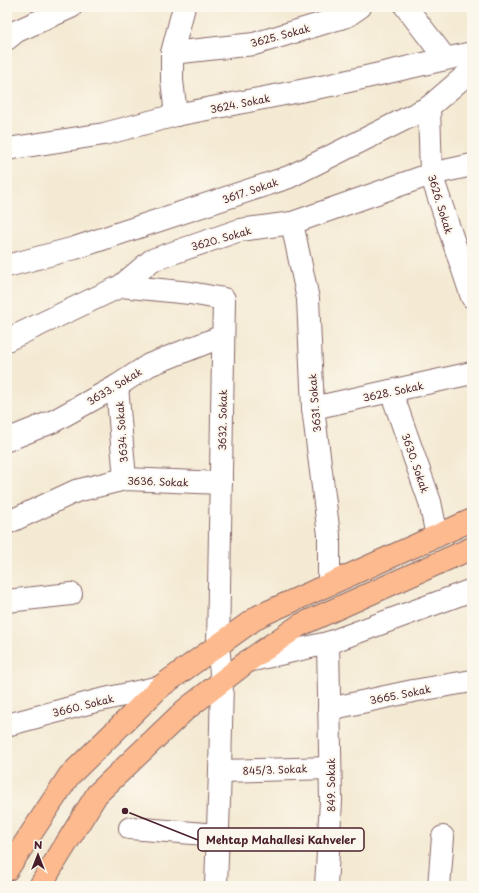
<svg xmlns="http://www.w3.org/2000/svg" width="479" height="893" font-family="'Playpen Sans',sans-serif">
<rect width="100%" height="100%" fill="#fbf7ec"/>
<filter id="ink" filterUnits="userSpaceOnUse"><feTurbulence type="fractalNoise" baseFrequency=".025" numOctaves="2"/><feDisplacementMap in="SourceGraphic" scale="8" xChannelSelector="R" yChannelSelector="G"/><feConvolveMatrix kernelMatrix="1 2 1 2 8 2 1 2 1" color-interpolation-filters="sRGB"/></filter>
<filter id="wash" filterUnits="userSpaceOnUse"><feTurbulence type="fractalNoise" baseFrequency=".012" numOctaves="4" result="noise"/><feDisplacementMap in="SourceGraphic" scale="16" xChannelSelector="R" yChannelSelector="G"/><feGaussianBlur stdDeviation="0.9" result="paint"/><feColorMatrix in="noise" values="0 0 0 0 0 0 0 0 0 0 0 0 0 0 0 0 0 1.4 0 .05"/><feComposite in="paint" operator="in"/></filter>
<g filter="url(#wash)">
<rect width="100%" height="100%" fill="#f4ead3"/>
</g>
<g filter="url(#ink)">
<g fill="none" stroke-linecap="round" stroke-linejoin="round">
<g stroke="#866666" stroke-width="24">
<g id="minor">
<path d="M406,7L445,58"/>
<path d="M7,39L17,31L71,7"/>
<path d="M172,53L254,44L347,16L360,7"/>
<path d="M429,107L431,174L472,297"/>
<path d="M176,115L172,80V53L184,7"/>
<path d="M7,149L104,134L176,115L331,85L472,53"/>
<path d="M292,223L308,299L313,408L329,535V584"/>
<path d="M7,266L75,248L289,177L429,107L472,70"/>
<path d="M121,286L190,293L224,299L218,646L222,682L220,771L216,886"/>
<path d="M7,340L121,286L152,260L240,230L292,223L431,174L472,165"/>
<path d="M117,386L125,479"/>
<path d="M391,391L430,502L437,536"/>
<path d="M313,408L472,373"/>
<path d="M7,440L54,421L117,386L149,365L223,336"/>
<path d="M7,523L76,491L125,479L221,483"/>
<path d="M7,601L71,594"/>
<path d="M248,661L328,643L472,590"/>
<path d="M329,709L413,691L472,681"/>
<path d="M7,725L96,701L160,687"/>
<path d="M220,771L330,768"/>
<path d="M130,828L218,835"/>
<path d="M326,886L331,801L328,643"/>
<path d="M439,886L443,837"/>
</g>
</g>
<g stroke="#866666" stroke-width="24">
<g id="major">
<path d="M7,870L69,776L160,687L259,616L472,520"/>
<path d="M40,886L97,794L185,710L248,661L300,625L472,548"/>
</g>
</g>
<use href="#minor" stroke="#fff" stroke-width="22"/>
<use href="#major" stroke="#fcba8e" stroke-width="22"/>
</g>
</g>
<g text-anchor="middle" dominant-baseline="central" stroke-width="4" stroke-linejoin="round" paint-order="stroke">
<g font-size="10" fill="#4a1f2b" stroke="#fbf7ec">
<text transform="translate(280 35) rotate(-15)">3625. Sokak</text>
<text transform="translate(240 103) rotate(-11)">3624. Sokak</text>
<text transform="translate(250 190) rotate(-19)">3617. Sokak</text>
<text transform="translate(441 204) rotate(73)">3626. Sokak</text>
<text transform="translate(221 238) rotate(-16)">3620. Sokak</text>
<text transform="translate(114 386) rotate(-31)">3633. Sokak</text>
<text transform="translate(393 391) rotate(-12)">3628. Sokak</text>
<text transform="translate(314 403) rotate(-95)">3631. Sokak</text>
<text transform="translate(222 420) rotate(-89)">3632. Sokak</text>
<text transform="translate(121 432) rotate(-94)">3634. Sokak</text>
<text transform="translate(416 463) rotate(71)">3630. Sokak</text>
<text transform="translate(158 481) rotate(2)">3636. Sokak</text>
<text transform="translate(400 694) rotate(-11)">3665. Sokak</text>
<text transform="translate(83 705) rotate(-14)">3660. Sokak</text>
<text transform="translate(275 769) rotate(-2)">845/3. Sokak</text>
<text transform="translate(330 785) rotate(-90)">849. Sokak</text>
</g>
</g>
<path fill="none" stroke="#4a1f2b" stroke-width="1.5" d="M125 811L198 840"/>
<circle fill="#4a1f2b" stroke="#fbf7ec" stroke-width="1.5" cx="125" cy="811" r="4"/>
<rect fill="#fbf7ec" stroke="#4a1f2b" stroke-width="1.5" x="198" y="828" width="166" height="23" rx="4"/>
<g font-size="11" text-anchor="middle" font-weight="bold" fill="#4a1f2b">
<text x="281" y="844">Mehtap Mahallesi Kahveler</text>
</g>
<rect width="479" height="893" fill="none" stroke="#fbf7ec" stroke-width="24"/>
<g transform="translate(38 855)" stroke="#fbf7ec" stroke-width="3" paint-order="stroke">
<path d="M0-3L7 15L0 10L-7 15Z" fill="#4a1f2b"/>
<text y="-6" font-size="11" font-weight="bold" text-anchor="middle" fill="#4a1f2b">N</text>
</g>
</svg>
